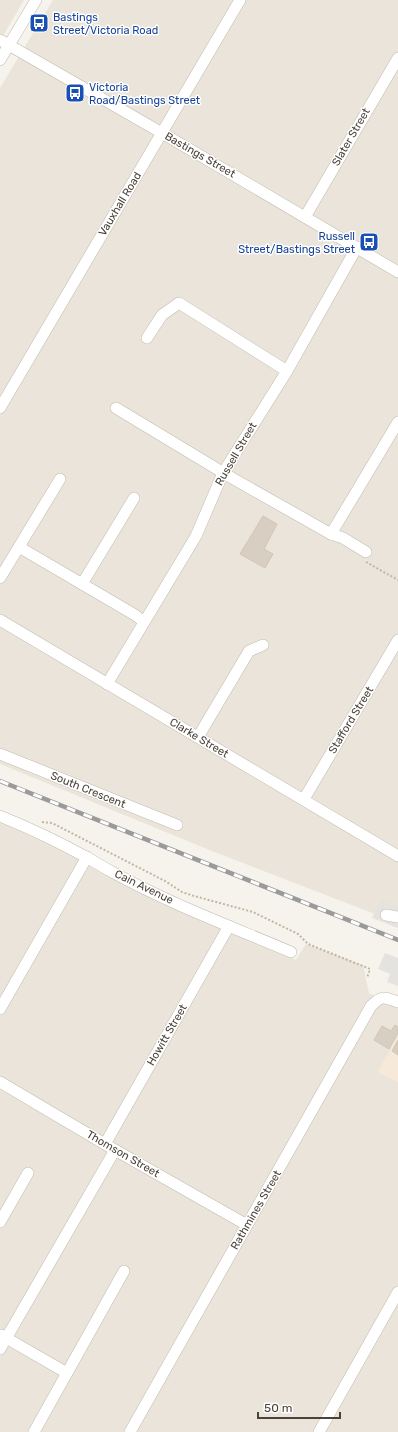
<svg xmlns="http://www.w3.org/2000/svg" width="398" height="1432" font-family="Rubik,sans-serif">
<rect width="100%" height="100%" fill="#f6f3ec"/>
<g fill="#eae4da">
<path d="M0,0H24L0,41Z"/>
<path d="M53,0H398V923L212,851L0,764V88Z"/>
<path d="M0,818L235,934L296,960L306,944L363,965L369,993L398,1007V1037L378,1072L398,1082V1432H0Z"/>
</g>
<path fill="#f7e9d8" d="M398,1037V1082L378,1072Z"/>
<g fill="#e5e3e0">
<path d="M380,900L398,906V928L372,918Z"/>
<path d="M385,953L398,958V986L387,982L390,974L378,969Z"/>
</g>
<g fill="#d8cec1" stroke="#d2c6b4">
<path d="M263,516L277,524L264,549L273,554L265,568L240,554Z"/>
<path d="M395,1025L398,1027V1033L389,1049L374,1040L382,1026L391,1031Z"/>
<path d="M398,1040V1055L392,1051Z"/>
</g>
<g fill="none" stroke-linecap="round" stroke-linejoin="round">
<g stroke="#c2baae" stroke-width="12">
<g id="minor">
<path d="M0,40L162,133L398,272"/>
<path d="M0,60L36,0"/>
<path d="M305,217L398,58"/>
<path d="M147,338L162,315L179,303L287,371"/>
<path d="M0,408L240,0"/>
<path d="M116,408L232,478L331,534L343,538L366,552"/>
<path d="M331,534L398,422"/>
<path d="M19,547L135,615L144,622"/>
<path d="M0,578L60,479"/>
<path d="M82,584L134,498"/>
<path d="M0,620L398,856"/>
<path d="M107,684L196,536L223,473L287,371L357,247"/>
<path d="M198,737L249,651L263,645"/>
<path d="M0,754L177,825"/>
<path d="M304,799L398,640"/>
<path d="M0,816C30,828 59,842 88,858C96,863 105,868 114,873C171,904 232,927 291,952"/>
<path d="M386,915L398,917"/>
<path d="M0,1009L87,857"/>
<path d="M0,1082L115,1150L247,1225"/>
<path d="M105,1144L229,926"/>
<path d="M0,1222L28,1173"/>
<path d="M1,1335L67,1373"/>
<path d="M0,1349L115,1150"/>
<path d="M34,1432L124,1271"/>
<path d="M130,1432L371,1006C382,995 384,997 398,1002"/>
<path d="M319,1432L398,1292"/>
</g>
</g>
<g stroke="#c3b69f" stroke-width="2" stroke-dasharray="2 2" stroke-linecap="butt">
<path d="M366,562L398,580"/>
<path d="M42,822L52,823L165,881L182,892L194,896L253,912L298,934L308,944L370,969L367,978"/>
</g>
<use href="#minor" stroke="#fff" stroke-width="11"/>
<g stroke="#9a9a9a" stroke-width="4.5">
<path id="rail" d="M0,781L398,940"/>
</g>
<use href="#rail" stroke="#fff" stroke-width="3" stroke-dasharray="9" stroke-linecap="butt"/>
</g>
<defs>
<g id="bus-square" transform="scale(1)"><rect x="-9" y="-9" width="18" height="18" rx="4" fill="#1a4fb4" stroke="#fff"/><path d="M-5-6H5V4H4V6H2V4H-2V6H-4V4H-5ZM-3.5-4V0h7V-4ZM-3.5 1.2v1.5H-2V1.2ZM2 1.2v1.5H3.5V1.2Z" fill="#fff"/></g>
</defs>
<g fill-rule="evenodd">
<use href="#bus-square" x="39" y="23"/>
<use href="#bus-square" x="75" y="93"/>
<use href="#bus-square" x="369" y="242"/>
</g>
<g text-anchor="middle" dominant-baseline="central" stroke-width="3" stroke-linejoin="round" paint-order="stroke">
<g font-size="11" fill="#164399" stroke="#fff" text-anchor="start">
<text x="53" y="17">Bastings<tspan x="53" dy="13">Street/Victoria Road</tspan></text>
<text x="89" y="87">Victoria<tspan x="89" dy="13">Road/Bastings Street</tspan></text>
<text x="355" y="236" text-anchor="end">Russell<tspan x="355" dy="13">Street/Bastings Street</tspan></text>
</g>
<g font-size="11" fill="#4b4339" stroke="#fff">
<text transform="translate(351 137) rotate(-60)">Slater Street</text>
<text transform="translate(200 155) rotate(30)">Bastings Street</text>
<text transform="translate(120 204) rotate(-59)">Vauxhall Road</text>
<text transform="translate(236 454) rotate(-60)">Russell Street</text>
<text transform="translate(351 720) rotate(-59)">Stafford Street</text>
<text transform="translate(199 738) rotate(31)">Clarke Street</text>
<text transform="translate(88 790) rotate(22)">South Crescent</text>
<text transform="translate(144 887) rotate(26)">Cain Avenue</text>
<text transform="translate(167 1035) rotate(-60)">Howitt Street</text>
<text transform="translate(123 1154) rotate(30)">Thomson Street</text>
<text transform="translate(256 1210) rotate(-60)">Rathmines Street</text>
</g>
</g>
<path d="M258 1412v6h82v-6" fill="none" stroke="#4b4339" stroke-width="2"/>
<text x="264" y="1412" font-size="12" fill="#4b4339" stroke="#ffffff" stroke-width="3" paint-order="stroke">50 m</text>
</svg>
